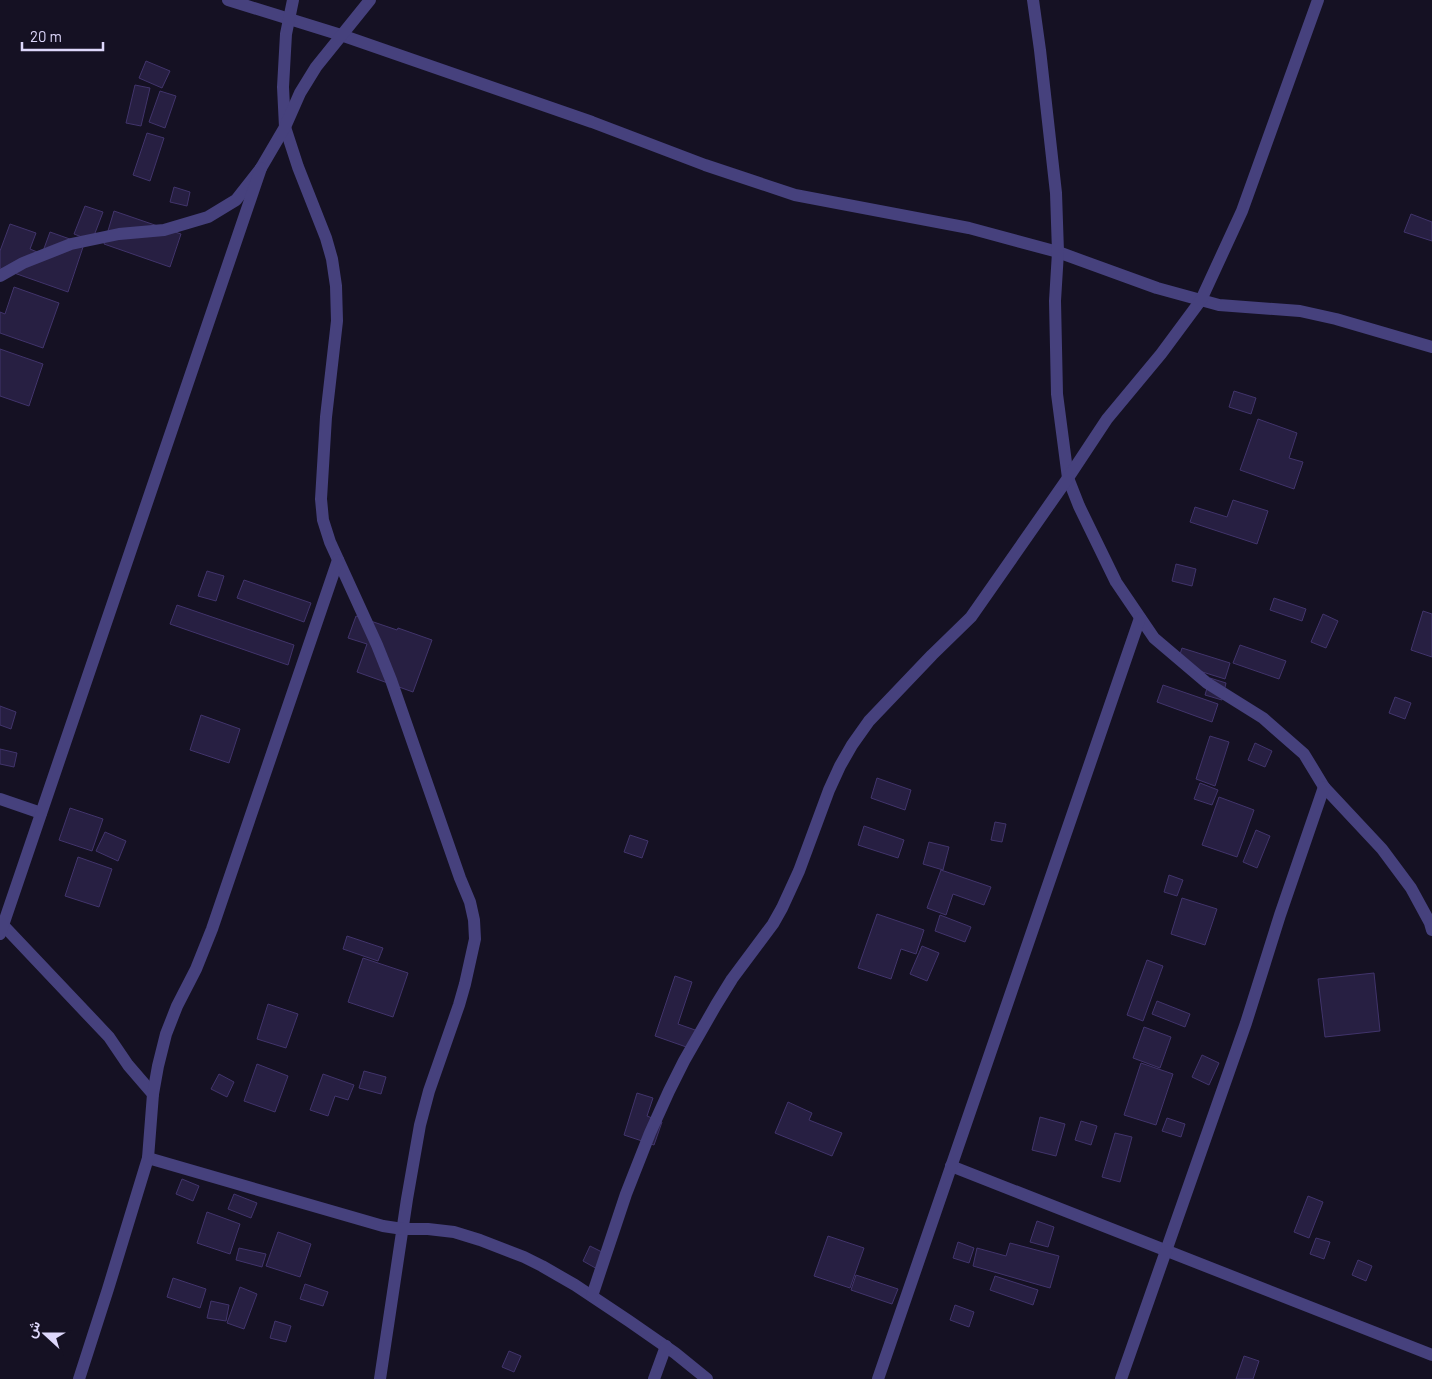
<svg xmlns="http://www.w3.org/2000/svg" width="1432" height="1379" font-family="Barlow,Vazirmatn,sans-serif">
<rect width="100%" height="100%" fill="#151123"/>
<g fill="#271f42" stroke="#41346b">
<path d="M146,61L170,71L162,88L139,78Z"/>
<path d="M135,85L150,88L141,126L126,123Z"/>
<path d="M160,91L176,96L165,128L149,122Z"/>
<path d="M147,133L164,138L150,181L133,175Z"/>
<path d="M174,187L190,192L187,206L170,202Z"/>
<path d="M85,206L103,212L92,241L74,234Z"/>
<path d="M114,211L181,234L170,267L104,244Z"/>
<path d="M1411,214L1432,222V241L1404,232Z"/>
<path d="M10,224L36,233L30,249L42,254L50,232L84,244L68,292L0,268V251Z"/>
<path d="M14,287L59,303L43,348L0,333V312L5,314Z"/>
<path d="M0,349L43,364L29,406L0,396Z"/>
<path d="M1234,391L1256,398L1251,414L1229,407Z"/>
<path d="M1258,419L1297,433L1289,458L1303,462L1294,489L1240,470Z"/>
<path d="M1233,500L1268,511L1257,544L1190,522L1195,507L1227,517Z"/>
<path d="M1176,564L1196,569L1192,586L1172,581Z"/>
<path d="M207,571L224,576L216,601L198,596Z"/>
<path d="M244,580L311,603L304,622L237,598Z"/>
<path d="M1274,598L1306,609L1302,621L1270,610Z"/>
<path d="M177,605L294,645L288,665L170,624Z"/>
<path d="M1423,611L1432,614V657L1411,650Z"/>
<path d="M1323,614L1338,621L1326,648L1311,642Z"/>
<path d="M356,616L397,630L398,628L432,640L413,692L357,672L367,644L348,638Z"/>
<path d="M1240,645L1286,661L1279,679L1233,663Z"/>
<path d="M1182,648L1230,663L1225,679L1177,664Z"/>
<path d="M1210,678L1226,683L1222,700L1205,695Z"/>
<path d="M1163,685L1218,704L1212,722L1157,702Z"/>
<path d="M1395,697L1411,703L1405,719L1389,713Z"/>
<path d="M0,706L16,712L11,729L0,725Z"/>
<path d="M201,715L240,729L229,763L190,750Z"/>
<path d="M1210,736L1229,742L1215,786L1196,779Z"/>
<path d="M1255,743L1272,751L1265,767L1248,760Z"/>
<path d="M0,749L17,753L14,767L0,764Z"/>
<path d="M877,778L911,790L905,810L871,798Z"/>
<path d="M1200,783L1218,790L1212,805L1194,799Z"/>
<path d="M1219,797L1254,810L1237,857L1202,845Z"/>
<path d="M70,808L103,819L92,851L59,840Z"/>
<path d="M995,822L1006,824L1002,842L991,840Z"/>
<path d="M864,826L904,840L898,858L858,845Z"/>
<path d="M1256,830L1270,836L1257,868L1243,862Z"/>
<path d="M105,832L126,841L118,861L96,851Z"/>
<path d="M630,835L648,841L642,858L624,852Z"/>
<path d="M929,842L949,847L943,870L923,864Z"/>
<path d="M78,857L112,869L99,907L65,896Z"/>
<path d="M941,870L991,887L984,905L953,894L946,915L927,908Z"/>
<path d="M1169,875L1183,880L1177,896L1164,892Z"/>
<path d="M1182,898L1217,909L1205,945L1171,934Z"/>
<path d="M877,914L924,930L916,954L901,949L891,979L858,968Z"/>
<path d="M940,915L971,927L965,942L935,931Z"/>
<path d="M347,936L383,948L378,961L343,949Z"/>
<path d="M922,946L939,953L927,981L910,974Z"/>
<path d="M363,958L408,973L393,1017L348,1002Z"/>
<path d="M1147,960L1163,966L1143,1021L1127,1015Z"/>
<path d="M1374,973L1380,1031L1325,1037L1318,979Z"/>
<path d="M675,976L692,982L678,1024L698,1031L692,1049L655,1036Z"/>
<path d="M1157,1001L1190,1014L1185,1027L1152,1014Z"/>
<path d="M268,1004L298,1014L286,1048L257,1039Z"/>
<path d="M1144,1027L1171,1037L1160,1068L1133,1058Z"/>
<path d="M1202,1055L1219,1063L1209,1085L1192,1077Z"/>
<path d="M1141,1063L1173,1074L1156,1125L1124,1115Z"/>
<path d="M257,1064L288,1076L275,1112L244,1101Z"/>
<path d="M364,1071L386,1077L381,1094L359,1088Z"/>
<path d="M219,1074L234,1082L227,1097L211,1089Z"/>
<path d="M323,1074L354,1085L348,1100L335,1096L328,1116L310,1110Z"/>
<path d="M637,1093L653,1098L647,1116L662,1122L654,1145L624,1135Z"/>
<path d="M788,1102L812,1113L809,1120L842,1133L832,1156L775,1133Z"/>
<path d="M1040,1117L1065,1124L1056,1156L1032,1150Z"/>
<path d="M1167,1118L1185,1124L1181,1137L1162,1131Z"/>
<path d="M1081,1121L1097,1126L1091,1145L1075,1140Z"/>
<path d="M1115,1133L1132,1137L1120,1182L1102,1177Z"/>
<path d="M182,1179L199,1186L193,1201L176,1194Z"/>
<path d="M234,1194L257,1203L251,1218L228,1209Z"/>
<path d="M1308,1196L1323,1202L1309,1238L1294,1232Z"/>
<path d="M207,1212L240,1224L230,1254L197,1243Z"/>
<path d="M1037,1221L1054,1227L1048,1247L1030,1242Z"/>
<path d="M278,1232L311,1244L300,1277L266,1266Z"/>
<path d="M828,1236L864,1248L850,1288L814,1276Z"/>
<path d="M1316,1238L1330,1242L1324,1259L1310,1254Z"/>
<path d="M958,1242L974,1248L969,1263L953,1258Z"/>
<path d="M1010,1243L1059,1256L1050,1288L973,1266L977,1248L1006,1256Z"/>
<path d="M590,1246L606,1254L599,1270L583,1261Z"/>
<path d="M239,1248L266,1254L262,1267L236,1260Z"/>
<path d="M1358,1260L1372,1266L1366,1281L1352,1275Z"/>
<path d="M856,1275L898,1289L892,1304L851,1290Z"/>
<path d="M995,1276L1038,1290L1033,1305L990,1290Z"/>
<path d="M173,1278L206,1289L200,1308L167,1297Z"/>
<path d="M305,1284L328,1292L323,1306L300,1299Z"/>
<path d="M240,1287L257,1294L244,1329L227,1323Z"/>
<path d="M211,1301L229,1305L226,1321L207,1318Z"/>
<path d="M955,1305L974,1312L969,1327L950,1320Z"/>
<path d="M275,1321L291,1326L286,1342L270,1338Z"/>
<path d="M509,1351L521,1356L514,1372L502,1367Z"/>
<path d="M1244,1356L1259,1361L1253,1379H1236Z"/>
</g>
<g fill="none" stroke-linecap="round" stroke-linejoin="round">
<g stroke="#46417d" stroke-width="12">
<path d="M228,0L341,35L592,122L705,165L795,195L969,228L1058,252L1157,288L1219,305L1300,311L1336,319L1432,347"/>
<path d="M293,0L286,34L283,87L285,127L298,167L326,238L332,259L336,286L337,321L326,417L321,499L323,520L330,542L377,645L391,680L460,878L470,902L474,920L475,939L465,984L459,1005L429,1091L420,1125L407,1199L380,1379"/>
<path d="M1033,0L1040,50L1056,193L1058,252L1055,301L1057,394L1068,478L1079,506L1116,582L1154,638L1207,683L1263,718L1304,754L1324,787L1382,849L1411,888L1430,923L1432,930"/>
<path d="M0,276L23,263L71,244L119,234L164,230L208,217L236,200L261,168L285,127L300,93L316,67L370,0"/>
<path d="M0,799L41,813"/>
<path d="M3,925L109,1037L128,1065L153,1094"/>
<path d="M0,934L261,168"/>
<path d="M148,1158L383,1226L403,1229H428L454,1232L480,1240L524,1257L542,1266L575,1285L629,1321L675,1353L707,1379"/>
<path d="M951,1166L1432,1355"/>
<path d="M592,1296L626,1194L650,1133L669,1091L684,1061L716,1005L732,979L773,924L782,908L799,871L829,790L840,766L852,745L869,721L932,655L971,617L1068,478L1107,419L1161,354L1201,300L1242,211L1318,0"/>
<path d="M79,1379L108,1289L148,1158L153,1094L158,1066L166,1034L177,1006L196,969L212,929L338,560"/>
<path d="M654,1379L666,1346"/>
<path d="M878,1379L1140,618"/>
<path d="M1121,1379L1246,1023L1280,915L1324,787"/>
</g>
</g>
<g transform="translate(45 1334) rotate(291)" stroke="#151123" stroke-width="4" paint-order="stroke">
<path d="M0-4L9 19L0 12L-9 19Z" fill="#ddd7fb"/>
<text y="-8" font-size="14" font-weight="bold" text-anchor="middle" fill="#ddd7fb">ش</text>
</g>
<path d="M22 42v8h81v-8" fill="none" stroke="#ddd7fb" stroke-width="2.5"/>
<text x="30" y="42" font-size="15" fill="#ddd7fb" stroke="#151123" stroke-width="4" paint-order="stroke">20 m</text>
</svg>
